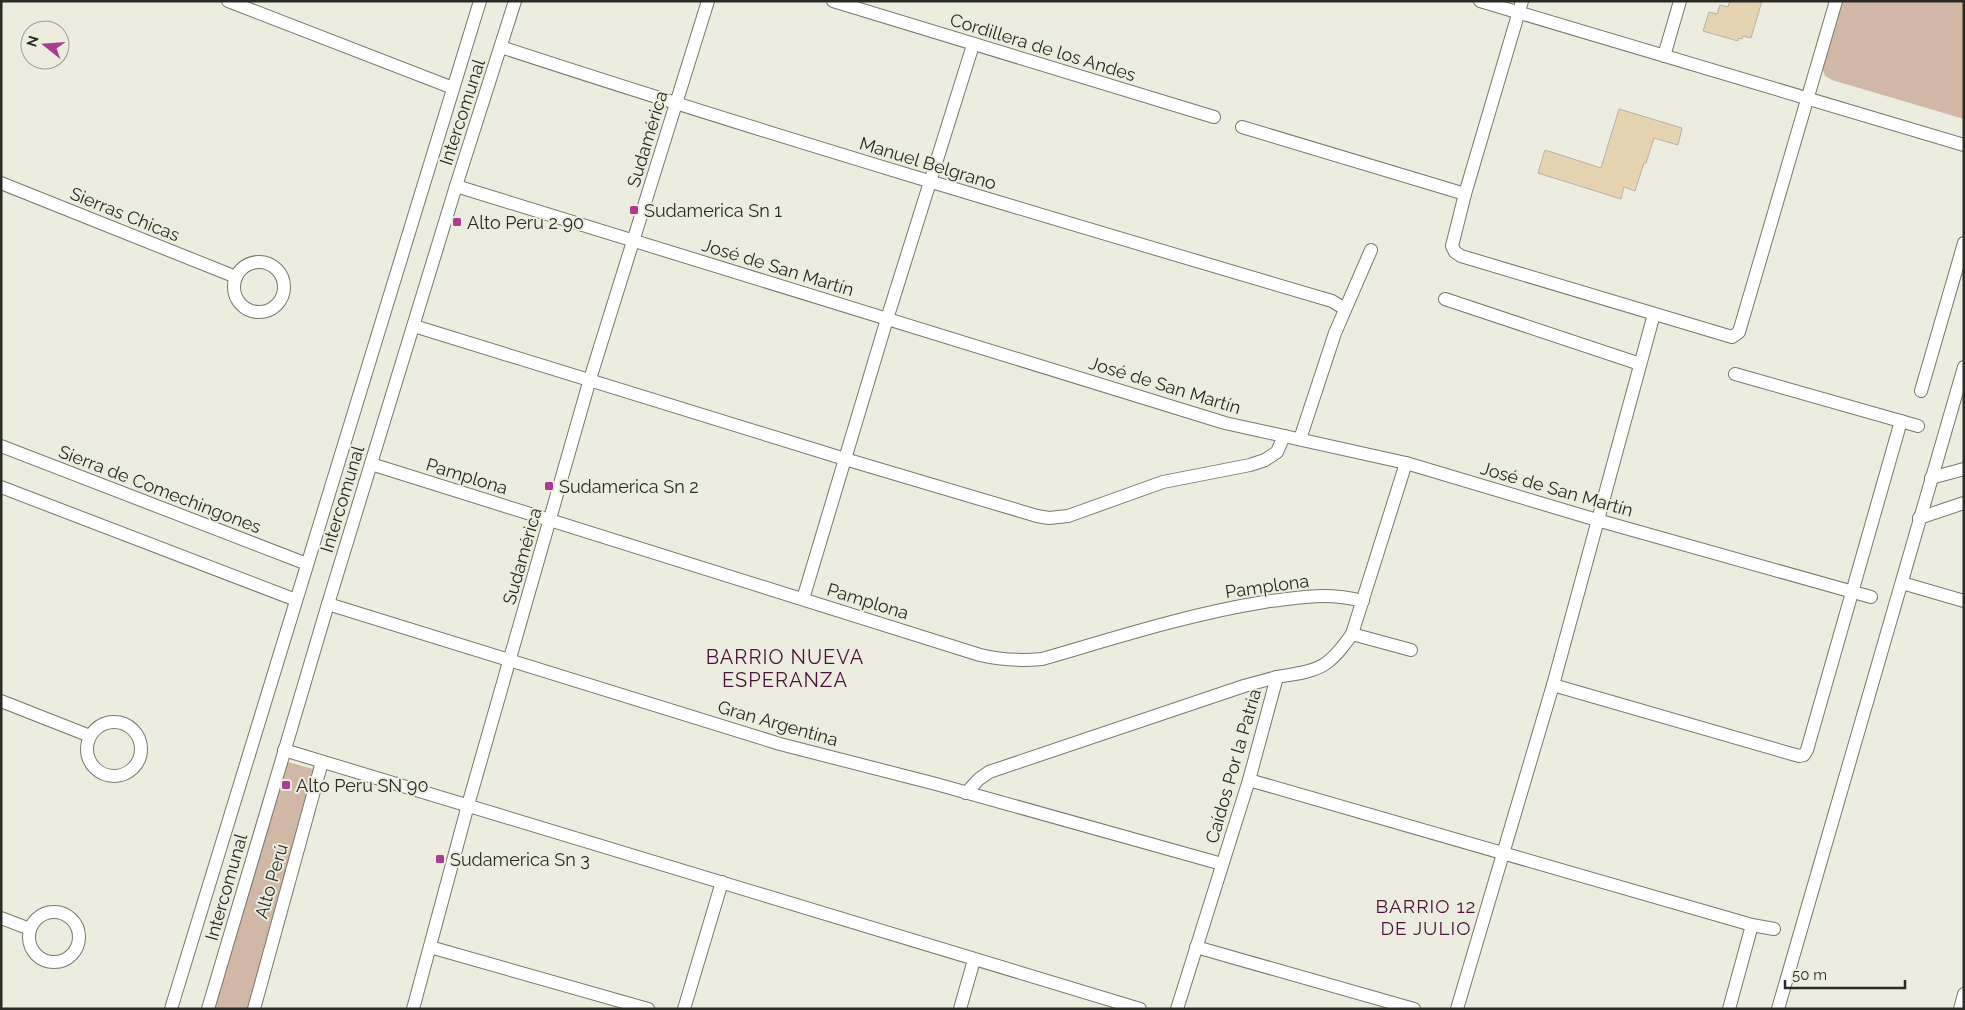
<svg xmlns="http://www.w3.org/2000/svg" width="1965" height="1010" font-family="Raleway,sans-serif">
<rect width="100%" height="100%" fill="#eceddf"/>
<g fill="#d0b7a6">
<path d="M1841,1H1964V119L1832,80L1825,76L1822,67Z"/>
<path d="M288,762L313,769L249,1009H214Z"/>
</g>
<g fill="#e6d3b1" stroke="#b8b2a6">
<path d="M1730,1H1762L1751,38L1743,36L1742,39L1739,38L1738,41L1703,31L1709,12L1717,14L1720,5L1728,7Z"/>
<path d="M1619,109L1682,128L1678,145L1654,138L1646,163H1644L1635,191L1624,187L1621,199L1538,173L1545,150L1601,168Z"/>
</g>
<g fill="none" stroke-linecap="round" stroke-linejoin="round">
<g stroke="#78786c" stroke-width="14">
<g id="minor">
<path d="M228,1L453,88"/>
<path d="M833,1L1214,117"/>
<path d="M1480,1L1964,145"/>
<path d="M1522,1L1465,194L1452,246L1455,252L1461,256L1732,337L1739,332L1836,1"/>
<path d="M501,47C776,137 1054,219 1332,301L1345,309"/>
<path d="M1664,56L1680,1"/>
<path d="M1242,127L1465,194"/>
<path d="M1,183L236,277"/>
<path d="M456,186L1225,423L1406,463L1597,520L1871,597"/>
<circle cx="259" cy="287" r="25"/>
<path d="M1445,299L1640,364"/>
<path d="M414,326L845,459L1037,516L1049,518L1068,516L1163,482L1250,465L1265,460L1277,452L1284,436"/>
<path d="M1735,374L1918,426"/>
<path d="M1921,391L1964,243"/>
<path d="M1300,439L1335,333L1371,250"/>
<path d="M1,446L307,564"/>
<path d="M371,464L980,655C1001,660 1020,661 1042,659C1115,638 1189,614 1264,602C1299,597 1328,592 1363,601"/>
<path d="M1931,478L1964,469"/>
<path d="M1,487L296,600"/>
<path d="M1919,518L1964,503"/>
<path d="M1902,583L1964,601"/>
<path d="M803,599L887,319L973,45"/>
<path d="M328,604L780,744L936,784L1222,864"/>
<path d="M1352,634L1411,650"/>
<path d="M1553,685L1799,756L1804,755L1807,750L1901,421"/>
<path d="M1,701L90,736"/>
<circle cx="114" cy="749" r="27"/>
<path d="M284,750L1140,1009"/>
<path d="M1249,780L1752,925L1774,929"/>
<path d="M966,793L979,779L989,772L1244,686L1277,677"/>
<circle cx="54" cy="937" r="25"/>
<path d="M1,918L30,929"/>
<path d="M430,947L648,1009"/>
<path d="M1196,947L1414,1009"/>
<path d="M171,1009L480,1"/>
<path d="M208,1009L328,604L456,186L515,1"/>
<path d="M254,1009L322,762"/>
<path d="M413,1009L468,805L590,379L708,1"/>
<path d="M684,1009L722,882"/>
<path d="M960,1009L974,960"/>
<path d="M1177,1009L1249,780L1277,677C1319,670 1327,670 1352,634L1406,463"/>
<path d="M1457,1009L1553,685L1654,314"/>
<path d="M1729,1009L1752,925"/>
<path d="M1778,1009L1964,367"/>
<path d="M1960,1009L1964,994"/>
</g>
</g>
<use href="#minor" stroke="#fff" stroke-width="12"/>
</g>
<g fill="#af3a91" stroke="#eceddf" stroke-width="2">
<rect x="629" y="205" width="10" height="10" rx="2.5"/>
<rect x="452" y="217" width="10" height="10" rx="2.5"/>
<rect x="544" y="481" width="10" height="10" rx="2.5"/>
<rect x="281" y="780" width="10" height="10" rx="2.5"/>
<rect x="435" y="854" width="10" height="10" rx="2.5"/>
</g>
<g text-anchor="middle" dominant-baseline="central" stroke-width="4" stroke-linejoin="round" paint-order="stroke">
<g font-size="18" fill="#2b2b26" stroke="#eceddf">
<text transform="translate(1043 47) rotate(17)">Cordillera de los Andes</text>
<text transform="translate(462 112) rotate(-72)">Intercomunal</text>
<text transform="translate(647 139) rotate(-73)">Sudamérica</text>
<text transform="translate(928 163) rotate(17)">Manuel Belgrano</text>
<text transform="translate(125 214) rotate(22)">Sierras Chicas</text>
<text transform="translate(778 267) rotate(17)">José de San Martín</text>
<text transform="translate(1165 385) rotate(17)">José de San Martín</text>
<text transform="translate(467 476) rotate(17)">Pamplona</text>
<text transform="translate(160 489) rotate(21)">Sierra de Comechingones</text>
<text transform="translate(1557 489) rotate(16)">José de San Martín</text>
<text transform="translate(342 499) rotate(-73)">Intercomunal</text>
<text transform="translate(522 556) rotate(-74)">Sudamérica</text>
<text transform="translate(1267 586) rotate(-8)">Pamplona</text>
<text transform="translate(868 601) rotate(17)">Pamplona</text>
<text transform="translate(778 723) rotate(16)">Gran Argentina</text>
<text transform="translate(1233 766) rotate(-74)">Caídos Por la Patria</text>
<text transform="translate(271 881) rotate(-74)">Alto Perú</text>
<text transform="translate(226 887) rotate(-74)">Intercomunal</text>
</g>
<g font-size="18" fill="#2b2b26" stroke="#eceddf" text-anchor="start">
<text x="644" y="210">Sudamerica Sn 1</text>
<text x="467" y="222">Alto Peru 2 90</text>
<text x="559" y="486">Sudamerica Sn 2</text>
<text x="296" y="785">Alto Peru SN 90</text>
<text x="450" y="859">Sudamerica Sn 3</text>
</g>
<g font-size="19" letter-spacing="1" fill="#4b123c" stroke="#eceddf">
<text x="1426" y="906">BARRIO 12<tspan x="1426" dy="22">DE JULIO</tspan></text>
</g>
<g font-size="20" letter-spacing="1" fill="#4b123c" stroke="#eceddf">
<text x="785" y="657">BARRIO NUEVA<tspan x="785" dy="23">ESPERANZA</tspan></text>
</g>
</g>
<rect width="1965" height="1010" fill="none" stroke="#2b2b26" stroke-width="5"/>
<g transform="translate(45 45) rotate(287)"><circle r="24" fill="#eceddf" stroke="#9f9f95"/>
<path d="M0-4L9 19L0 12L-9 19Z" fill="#af3a91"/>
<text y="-8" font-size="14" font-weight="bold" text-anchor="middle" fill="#2b2b26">N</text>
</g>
<path d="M1785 980v8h120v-8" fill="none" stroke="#2b2b26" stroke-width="2.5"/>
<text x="1792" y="980" font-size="15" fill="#2b2b26" stroke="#eceddf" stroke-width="4" paint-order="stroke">50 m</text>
</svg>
